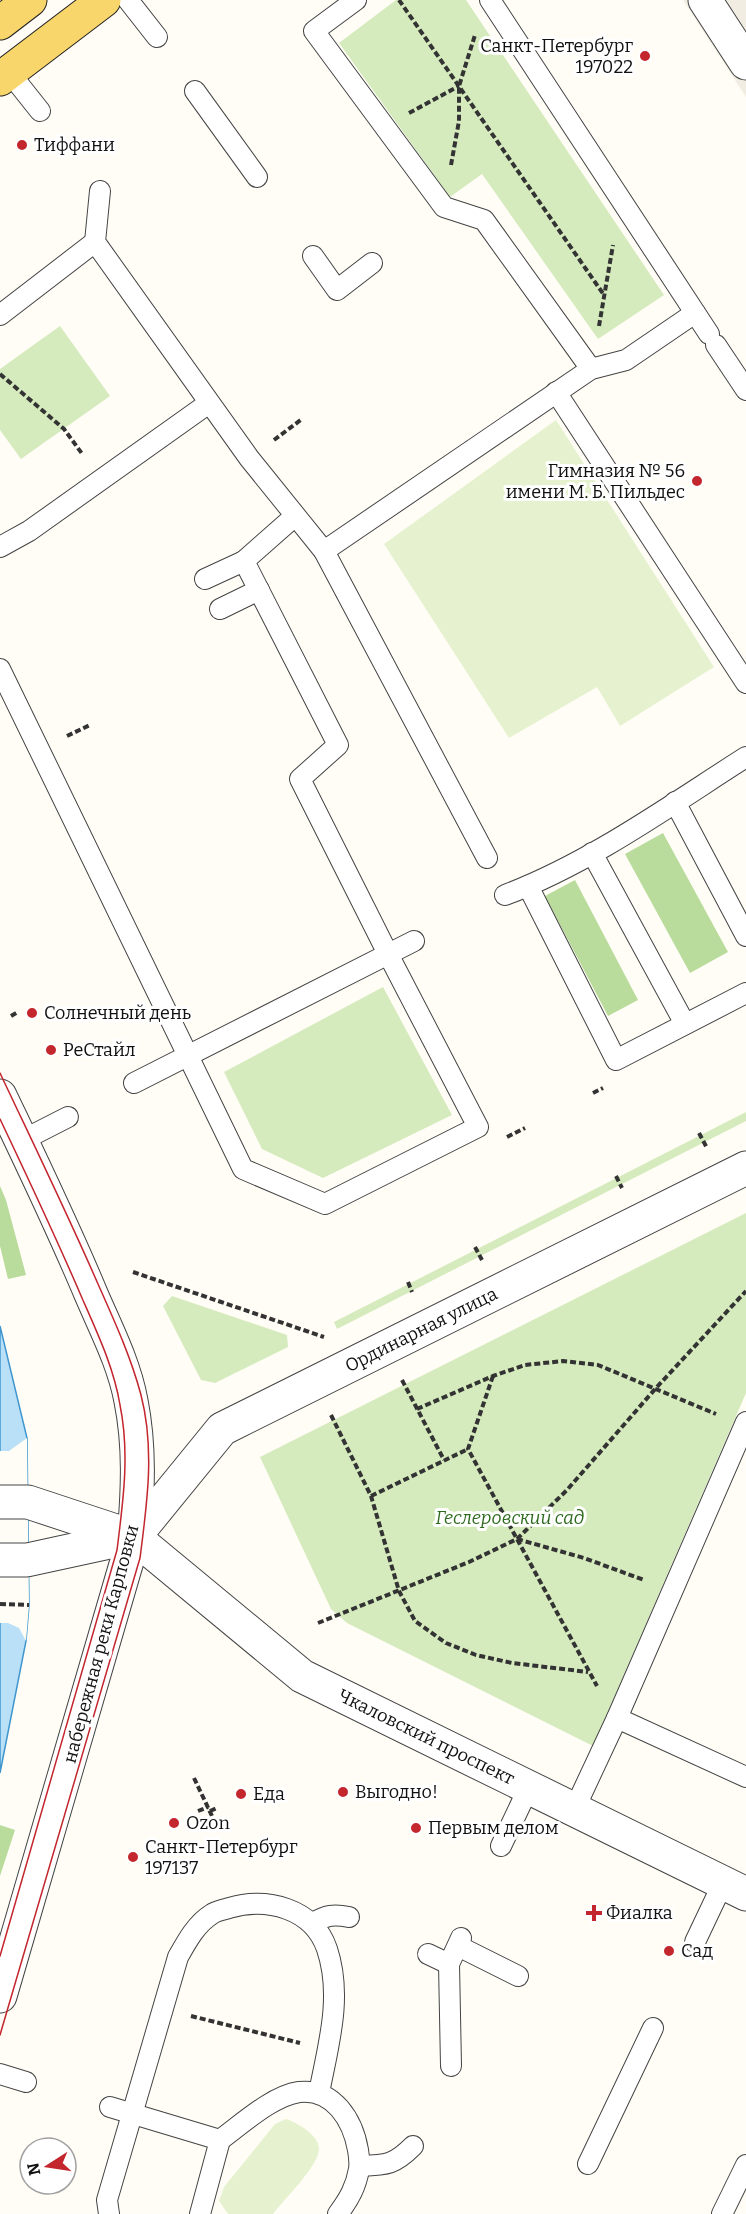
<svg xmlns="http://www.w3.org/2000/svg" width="746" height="2214" font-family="Bitter,serif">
<rect width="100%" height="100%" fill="#fffdf5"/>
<g fill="#d5ebbd">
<path d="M396,0H466L664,295L598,339L482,174L450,197L339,43Z"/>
<path d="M60,326L110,396L21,459L0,430V369Z"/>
<path d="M383,987L452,1115L323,1178L262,1149L224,1072Z"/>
<path d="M746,1112V1121L337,1329L334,1322Z"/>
<path d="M746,1213V1393L593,1746L347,1623L331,1609L260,1457Z"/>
<path d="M172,1296L287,1335L288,1347L215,1383L201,1380L163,1306Z"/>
</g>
<g fill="#b9dc9c">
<path d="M663,833L728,952L690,973L625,854Z"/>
<path d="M575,880L638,1000L608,1016L545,896Z"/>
<path d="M0,1186L6,1200L26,1275L8,1279L0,1246Z"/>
<path d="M0,1825L15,1830L0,1876Z"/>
</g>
<g fill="#e6f2cf">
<path d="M556,420L714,667L620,726L597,687L509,738L384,544Z"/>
<path d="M286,2119C298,2123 319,2135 319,2149C320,2164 283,2201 273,2214H228L219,2201L224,2187L275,2124Z"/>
</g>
<path fill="#f1ede2" d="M683,0H746V97Z"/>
<path fill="#b9e0f7" stroke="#3f96cf" stroke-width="1.5" d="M0,1326L27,1438L29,1605L26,1641L0,1773Z"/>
<path fill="#fffdf5" d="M27,1438L29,1605L26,1641L19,1628L8,1623H0V1451H9Z"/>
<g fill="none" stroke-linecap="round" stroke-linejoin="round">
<g stroke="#444" stroke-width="22">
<g id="service">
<path d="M128,0L157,37"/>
<path d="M356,0L314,31L444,207L484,220L591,369"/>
<path d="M490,0L709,334"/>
<path d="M9,72L40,111"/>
<path d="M195,91L257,177"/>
<path d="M100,191L95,242L249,458L324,551L591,369L626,360L695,313"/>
<path d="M313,256L337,290L372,263"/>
<path d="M0,315L95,242"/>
<path d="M716,345L746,390"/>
<path d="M556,392L746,683"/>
<path d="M0,547L29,531L209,403"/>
<path d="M324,551L487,858"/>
<path d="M205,579L244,561"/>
<path d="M220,609L259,590"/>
<path d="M0,669L243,1169L325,1204L478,1127L388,954L300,779L338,745L244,561L295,516"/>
<path d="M675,802L746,936"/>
<path d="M592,853L685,1024"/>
<path d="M528,886L616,1060L746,993"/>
<path d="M505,895C590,863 669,806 746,757"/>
<path d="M134,1083L414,941"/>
<path d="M21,1141L68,1117"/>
<path d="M617,1718L746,1777"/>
<path d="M574,1810L617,1718L746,1422"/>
<path d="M501,1846L529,1787"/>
<path d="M313,1923C326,1915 334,1914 349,1917"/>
<path d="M695,1942L723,1883"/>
<path d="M458,1946L518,1976"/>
<path d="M428,1954L449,1964"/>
<path d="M451,2066L449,1964L461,1938"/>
<path d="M0,2074L26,2082"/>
<path d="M110,2107L220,2140C242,2124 272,2096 299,2092C334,2088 353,2121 358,2150C359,2156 360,2163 359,2169C356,2187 349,2199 338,2214"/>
<path d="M588,2164L653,2028"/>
<path d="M360,2166C387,2165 394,2165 413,2146"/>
<path d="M109,2214L107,2200L178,1957C187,1941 196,1924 212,1914C216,1911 223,1910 229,1908C267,1897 313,1908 327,1949C343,1997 328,2046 319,2093"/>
<path d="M200,2214L220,2140"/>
<path d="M722,2214L746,2165"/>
</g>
</g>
<g stroke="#444" stroke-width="35">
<g id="minor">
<path id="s1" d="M0,1996L134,1537L222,1429L746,1168"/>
</g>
</g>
<g stroke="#444" stroke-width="35">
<g id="tertiary">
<path d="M705,0L746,63"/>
<path d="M0,1096C31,1161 63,1227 91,1294C106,1329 124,1363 131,1401C140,1446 138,1491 134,1537"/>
<path id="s2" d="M0,1502H28L134,1537L302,1676L746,1894"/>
<path d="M0,1560H27L133,1537"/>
</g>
</g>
<g stroke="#222" stroke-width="35">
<g id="primary">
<path d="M0,23L30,0"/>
<path d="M0,79L104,0"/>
</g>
</g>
<g stroke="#333" stroke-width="4" stroke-dasharray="6 3" stroke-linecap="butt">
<path d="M399,0L604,295"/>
<path d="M409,113L459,86"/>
<path d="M451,165L459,121V86L475,35"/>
<path d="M599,326L613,245"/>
<path d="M0,374L64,429L83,455"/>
<path d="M274,440L302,419"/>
<path d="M67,736L90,725"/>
<path d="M11,1016L18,1012"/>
<path d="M593,1093L603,1088"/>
<path d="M699,1133L707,1148"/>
<path d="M507,1137L525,1128"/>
<path d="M616,1176L622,1188"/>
<path d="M475,1247L482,1260"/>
<path d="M133,1272L324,1337"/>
<path d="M408,1282L412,1292"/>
<path d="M493,1376L468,1449L597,1686"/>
<path d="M402,1380L444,1460"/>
<path d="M417,1409L493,1376L525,1365L563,1361L598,1365L716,1414"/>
<path d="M331,1415L371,1496L399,1591L415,1621L446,1643L476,1655L512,1663L588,1672"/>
<path d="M371,1496L468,1449"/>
<path d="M517,1539L584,1558L644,1580"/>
<path d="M0,1604L29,1605"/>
<path d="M318,1623L469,1562L517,1539L567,1490L656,1388L746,1291"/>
<path d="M194,1778L212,1816"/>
<path d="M198,1811L208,1807"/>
<path d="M210,1811L217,1808"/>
<path d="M191,2016L300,2043"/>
</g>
<use href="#service" stroke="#fff" stroke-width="20"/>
<use href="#minor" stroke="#fff" stroke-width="33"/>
<use href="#tertiary" stroke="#fff" stroke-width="33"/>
<use href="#primary" stroke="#f9d66b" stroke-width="33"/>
<g stroke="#c4262e" stroke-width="1.5">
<path d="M0,1073C33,1143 67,1213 98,1284C114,1320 131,1357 141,1395C155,1449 147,1504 140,1558L0,2035"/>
<path d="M0,1119C28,1178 56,1237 82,1298C97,1332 114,1368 120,1405C130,1454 123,1502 117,1550L0,1956"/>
</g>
</g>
<g fill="#c4262e" stroke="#fff" stroke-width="2">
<circle cx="645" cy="56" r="6"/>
<circle cx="22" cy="145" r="6"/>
<circle cx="697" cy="481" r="6"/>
<circle cx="32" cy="1013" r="6"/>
<circle cx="51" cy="1050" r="6"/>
<circle cx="343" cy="1792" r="6"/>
<circle cx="241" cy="1794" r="6"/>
<circle cx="174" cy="1823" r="6"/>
<circle cx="416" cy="1828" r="6"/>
<circle cx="133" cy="1857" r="6"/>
<path d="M591 1904h6v6h6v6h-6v6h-6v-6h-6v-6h6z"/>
<circle cx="669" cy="1951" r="6"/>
</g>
<g text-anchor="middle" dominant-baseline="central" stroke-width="6" stroke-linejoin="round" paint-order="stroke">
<g font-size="18" fill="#111" stroke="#fff" text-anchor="start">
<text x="633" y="46" text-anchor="end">Санкт-Петербург<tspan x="633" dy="21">197022</tspan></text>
<text x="34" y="145">Тиффани</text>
<text x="685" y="471" text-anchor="end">Гимназия № 56<tspan x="685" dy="21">имени М. Б. Пильдес</tspan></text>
<text x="44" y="1013">Солнечный день</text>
<text x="63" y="1050">РеСтайл</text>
<text x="355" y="1792">Выгодно!</text>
<text x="253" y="1794">Еда</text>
<text x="186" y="1823">Ozon</text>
<text x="428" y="1828">Первым делом</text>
<text x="145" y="1847">Санкт-Петербург<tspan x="145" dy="21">197137</tspan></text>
<text x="606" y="1913">Фиалка</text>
<text x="681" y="1951">Сад</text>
</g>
<g font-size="18" fill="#111" stroke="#fff">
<text stroke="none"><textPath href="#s1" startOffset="840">Ординарная улица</textPath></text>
<text transform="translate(101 1644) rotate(-75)">набережная реки Карповки</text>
<text stroke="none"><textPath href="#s2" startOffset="496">Чкаловский проспект</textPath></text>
</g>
<g font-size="18" font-style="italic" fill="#2f6b1f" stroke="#fff">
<text x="510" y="1518">Геслеровский сад</text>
</g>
</g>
<g transform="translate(48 2166) rotate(258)"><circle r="28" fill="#ffffff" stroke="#a0a0a0" stroke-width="1.5"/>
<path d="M0-4.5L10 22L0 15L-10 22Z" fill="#c4262e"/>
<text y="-9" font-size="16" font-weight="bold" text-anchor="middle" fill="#111111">N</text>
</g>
</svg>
